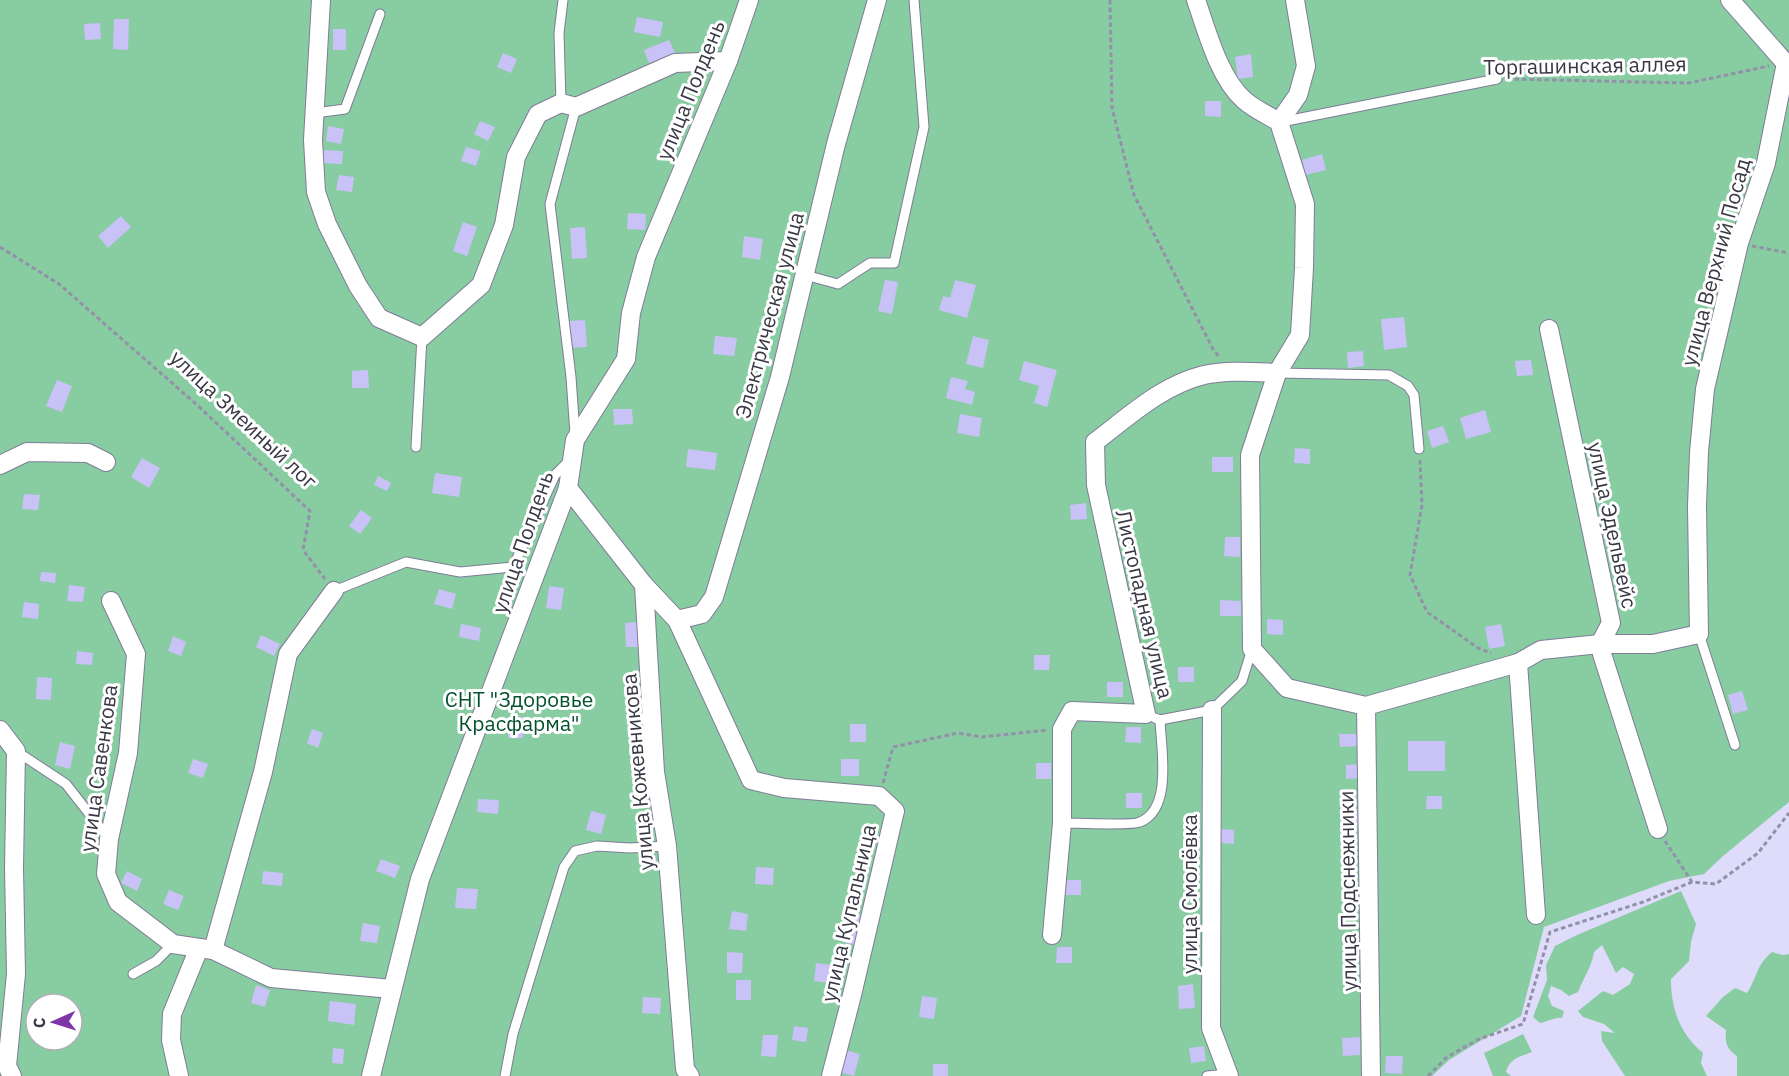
<svg xmlns="http://www.w3.org/2000/svg" width="1789" height="1076" font-family="'IBM Plex Sans',sans-serif">
<rect width="100%" height="100%" fill="#dfdcfb"/>
<g fill="#88cca2" fill-rule="evenodd">
<path d="M0,0H1789V802L1723,856L1704,874L1669,881L1544,927L1521,1016L1449,1060L1432,1076H0ZM36,1004H72V1040H36Z"/>
<path d="M1681,891L1696,924L1691,942L1689,961L1671,979C1671,1009 1680,1034 1703,1053L1701,1063L1707,1076H1625L1602,1041L1601,1031L1615,1033L1604,1024L1583,1017L1578,1011L1603,991L1613,995L1630,984L1634,974L1623,967L1616,973L1602,945L1594,952C1592,966 1583,979 1578,992L1569,996L1561,990L1551,986L1548,996L1552,1006L1564,1011L1562,1018C1554,1017 1548,1022 1540,1023L1533,1017L1547,980L1546,965L1555,946L1577,935Z"/>
<path d="M1772,952L1783,955L1789,954V1076H1737V1056C1726,1049 1725,1042 1726,1030L1706,1016L1723,997L1735,988L1747,993C1758,976 1756,965 1772,952Z"/>
<path d="M1523,1034L1532,1052C1519,1057 1510,1058 1506,1072L1511,1076H1493L1484,1053Z"/>
</g>
<g fill="#c8c2f6">
<path d="M637,17L663,22L660,37L634,32Z"/>
<path d="M114,19H129L128,50L113,49Z"/>
<path d="M100,23L101,39L85,40L84,24Z"/>
<rect x="333" y="29" width="13" height="21"/>
<path d="M669,40L675,53L649,63L644,50Z"/>
<path d="M503,53L517,59L511,73L497,67Z"/>
<path d="M1251,54L1253,77L1238,79L1235,57Z"/>
<path d="M1205,101H1221V117L1205,116Z"/>
<path d="M480,121L495,127L488,141L474,134Z"/>
<path d="M328,126L344,129L341,144L326,141Z"/>
<path d="M466,147L481,151L476,166L461,161Z"/>
<path d="M323,150L343,151L342,164L322,163Z"/>
<path d="M1322,154L1326,170L1306,175L1302,160Z"/>
<path d="M339,175L354,177L352,192L336,190Z"/>
<path d="M628,213L646,214L645,230L627,229Z"/>
<path d="M121,216L131,227L108,248L98,236Z"/>
<path d="M463,222L477,227L467,256L453,251Z"/>
<path d="M585,227L587,258L572,259L570,228Z"/>
<path d="M744,236L763,239L760,260L742,257Z"/>
<path d="M885,280L898,282L892,314L878,311Z"/>
<path d="M955,280L976,285L967,318L939,310L943,296L950,298Z"/>
<path d="M1404,317L1407,347L1384,350L1381,319Z"/>
<path d="M585,320L587,347L572,348L569,321Z"/>
<path d="M715,336L737,338L734,356L713,354Z"/>
<path d="M973,336L989,340L983,368L966,364Z"/>
<path d="M1363,351L1364,366L1348,368L1347,352Z"/>
<path d="M1531,360L1533,375L1517,376L1515,361Z"/>
<path d="M1024,361L1057,370L1047,407L1034,403L1039,386L1019,380Z"/>
<path d="M368,370L369,388H352V371Z"/>
<path d="M951,377L968,381L965,389L975,392L972,405L946,398Z"/>
<path d="M57,380L72,386L62,412L46,406Z"/>
<path d="M613,409H632L633,424L614,425Z"/>
<path d="M1485,410L1491,432L1466,439L1460,418Z"/>
<path d="M960,414L982,418L979,437L957,433Z"/>
<path d="M1443,426L1449,442L1432,448L1427,431Z"/>
<path d="M1295,448L1310,449V464L1294,463Z"/>
<path d="M688,449L717,453L715,470L686,467Z"/>
<rect x="1212" y="457" width="21" height="15"/>
<path d="M142,458L160,468L149,488L131,477Z"/>
<path d="M435,473L462,477L459,497L432,493Z"/>
<path d="M378,476L391,483L387,491L374,485Z"/>
<path d="M24,494L40,495L38,510L22,509Z"/>
<path d="M1086,503L1087,519L1071,520L1070,505Z"/>
<path d="M361,510L372,518L360,534L349,526Z"/>
<path d="M1225,537H1240V557L1224,556Z"/>
<path d="M41,572L56,573L55,583L40,581Z"/>
<path d="M69,585L85,587L83,602L67,601Z"/>
<path d="M549,586L564,588L561,610L546,608Z"/>
<path d="M1144,588L1147,603L1132,606L1128,592Z"/>
<path d="M439,589L456,594L452,609L434,604Z"/>
<path d="M1220,600L1241,601V616H1220Z"/>
<path d="M24,602L39,604L38,619L22,617Z"/>
<path d="M1267,619L1283,620V635L1267,634Z"/>
<path d="M640,622L641,647H626L625,623Z"/>
<path d="M461,624L481,628L479,641L459,637Z"/>
<path d="M1501,624L1505,646L1489,649L1485,627Z"/>
<path d="M261,635L280,644L274,656L256,647Z"/>
<path d="M173,636L186,642L181,656L168,651Z"/>
<path d="M77,651L93,653L92,665L76,664Z"/>
<path d="M1034,655H1050L1049,670H1034Z"/>
<rect x="1178" y="667" width="16" height="15"/>
<path d="M37,677L52,678L51,700L36,699Z"/>
<rect x="1107" y="682" width="16" height="15"/>
<path d="M1742,691L1748,710L1733,714L1728,695Z"/>
<path d="M508,717H524L523,738H508Z"/>
<rect x="850" y="724" width="16" height="18"/>
<path d="M1126,727H1141V743L1125,742Z"/>
<path d="M312,729L323,733L318,748L307,743Z"/>
<path d="M1339,734H1361V746L1340,747Z"/>
<rect x="1408" y="741" width="37" height="30"/>
<path d="M60,742L75,746L70,769L55,765Z"/>
<path d="M193,759L208,764L203,778L188,773Z"/>
<rect x="841" y="759" width="18" height="17"/>
<rect x="1036" y="763" width="15" height="16"/>
<path d="M1361,764L1362,778L1346,779V765Z"/>
<rect x="1126" y="793" width="16" height="15"/>
<path d="M1427,796H1442V809H1426Z"/>
<path d="M478,799L499,800L498,814L477,812Z"/>
<path d="M1364,810L1365,825L1347,826L1346,812Z"/>
<path d="M591,811L606,815L601,834L586,830Z"/>
<path d="M1221,829L1234,830V844L1221,843Z"/>
<path d="M381,859L400,866L395,878L376,871Z"/>
<path d="M756,867L774,868L773,885L755,884Z"/>
<path d="M127,871L142,879L137,891L121,883Z"/>
<path d="M263,871L283,873L282,886L262,884Z"/>
<rect x="1065" y="880" width="16" height="15"/>
<path d="M457,888L478,889L476,909L455,908Z"/>
<path d="M169,890L184,896L178,910L163,904Z"/>
<path d="M732,911L748,914L746,931L729,929Z"/>
<path d="M848,912L863,915L857,945L842,942Z"/>
<path d="M363,923L380,926L377,943L360,941Z"/>
<path d="M1057,947H1072V963H1056Z"/>
<path d="M727,952L743,953L742,973H727Z"/>
<path d="M816,963L831,965L830,983L814,981Z"/>
<rect x="736" y="980" width="15" height="20"/>
<path d="M1193,984L1195,1008L1179,1009L1178,986Z"/>
<path d="M256,985L270,990L265,1007L251,1003Z"/>
<path d="M922,996L937,998L934,1019L919,1017Z"/>
<path d="M643,997L661,998L660,1014L642,1013Z"/>
<path d="M330,1001L356,1004L354,1025L328,1021Z"/>
<path d="M794,1026L808,1028L806,1042L792,1040Z"/>
<path d="M763,1035H778L776,1057L761,1056Z"/>
<path d="M1360,1037V1055L1343,1056L1342,1038Z"/>
<path d="M1204,1046L1206,1061L1191,1063L1189,1048Z"/>
<path d="M333,1048L344,1049L343,1064L332,1063Z"/>
<path d="M845,1050L860,1054L854,1076L839,1072Z"/>
<path d="M1386,1056H1403L1402,1074L1385,1073Z"/>
<rect x="933" y="1064" width="15" height="12"/>
</g>
<g fill="none" stroke-linecap="round" stroke-linejoin="round">
<g stroke="#7f7c98" stroke-width="11">
<g id="service">
<path d="M561,103L559,33L563,0"/>
<path d="M315,113L345,109L380,14"/>
<path d="M1281,122L1497,79"/>
<path d="M805,275L838,284L870,263H894L924,127L914,0"/>
<path d="M1277,373L1389,375L1408,386L1414,395L1419,449"/>
<path d="M575,434L571,377L550,204L576,107"/>
<path d="M416,447L422,337"/>
<path d="M334,591L406,562L460,572L513,567L555,475L569,461"/>
<path d="M1699,634L1735,745"/>
<path d="M1155,718L1160,720L1212,710L1242,681L1252,649"/>
<path d="M16,751L66,784L109,839"/>
<path d="M1062,823C1075,823 1132,826 1140,822C1173,809 1161,748 1160,720"/>
<path d="M133,974L156,961L173,944"/>
<path d="M505,1076L513,1034L564,867L575,851L597,846L630,848L667,846"/>
<path d="M1207,1076L1227,1074"/>
</g>
</g>
<g stroke="#7f7c98" stroke-width="20">
<g id="minor">
<path d="M321,0L313,140L316,192L327,224L358,286L379,318L422,337L481,285L504,225L516,157L538,114L561,103L576,107L675,63L728,61"/>
<path d="M1196,0C1207,31 1219,78 1244,100C1254,109 1268,115 1279,122L1305,204L1304,268L1300,335L1277,373L1250,455L1252,649L1287,688L1366,706L1518,663L1541,650L1600,644H1653L1699,634L1697,506L1699,452L1705,389L1739,243L1766,163L1786,63"/>
<path d="M1730,0L1789,67"/>
<path d="M1279,122L1298,95L1306,66L1295,0"/>
<path d="M1549,329L1611,623L1600,644L1602,654L1658,829"/>
<path d="M0,465L27,452L88,453L106,462"/>
<path d="M568,488L644,585L655,772L667,846L685,1069L690,1076"/>
<path d="M644,585L677,620L751,780L784,788L879,796L895,811L852,995L831,1076"/>
<path d="M111,601L136,654L128,753L109,839L106,874L118,902L173,944L213,950L271,978L392,989"/>
<path d="M677,620L702,614L714,597L780,377L836,144L877,0"/>
<path d="M1518,663L1536,915"/>
<path d="M1366,706L1371,1076"/>
<path d="M1212,710L1211,1028L1229,1076"/>
<path d="M0,730L16,751L14,868L16,974L7,1066L12,1076"/>
<path d="M1052,935L1062,823V729L1072,711L1146,714L1096,485L1095,442C1128,417 1162,385 1204,375C1228,370 1253,372 1277,373"/>
<path d="M213,950L263,772L288,654L334,591"/>
<path d="M179,1076L171,1040L172,1014L199,948"/>
<path d="M371,1076L420,879L568,488L575,440L626,359L631,313L646,257L728,61L749,0"/>
</g>
</g>
<g stroke="#9391a8" stroke-width="3" stroke-dasharray="4.5 3" stroke-linecap="butt">
<path d="M1110,0L1112,108L1134,195L1213,349L1220,358"/>
<path d="M1507,79L1689,83L1769,66"/>
<path d="M1752,246L1789,253"/>
<path d="M0,247L59,284L196,404L310,511L303,550L325,579"/>
<path d="M1420,460L1422,505L1410,575L1427,612L1478,648L1491,653"/>
<path d="M883,783L893,747L958,733L982,737L1048,730"/>
<path d="M1665,841L1692,882L1716,884L1758,853L1789,813"/>
<path d="M1428,1076L1447,1057L1479,1039L1523,1024L1550,932L1643,902L1692,882"/>
</g>
<use href="#service" stroke="#fff" stroke-width="9"/>
<use href="#minor" stroke="#fff" stroke-width="18"/>
</g>
<g text-anchor="middle" dominant-baseline="central" stroke-width="6" stroke-linejoin="round" paint-order="stroke">
<g font-size="21" fill="#3a3845" stroke="#fff">
<text transform="translate(1585 65) rotate(-1)">Торгашинская аллея</text>
<text transform="translate(690 90) rotate(-68)">улица Полдень</text>
<text transform="translate(1715 262) rotate(-75)">улица Верхний Посад</text>
<text transform="translate(769 315) rotate(-75)">Электрическая улица</text>
<text transform="translate(244 419) rotate(43)">улица Змеиный лог</text>
<text transform="translate(1613 525) rotate(78)">улица Эдельвейс</text>
<text transform="translate(522 542) rotate(-71)">улица Полдень</text>
<text transform="translate(1145 604) rotate(77)">Листопадная улица</text>
<text transform="translate(98 768) rotate(-82)">улица Савенкова</text>
<text transform="translate(637 772) rotate(-95)">улица Кожевникова</text>
<text transform="translate(1347 891) rotate(-91)">улица Подснежники</text>
<text transform="translate(1189 894) rotate(-90)">улица Смолёвка</text>
<text transform="translate(848 913) rotate(-77)">улица Купальница</text>
</g>
<g font-size="21" fill="#05512f" stroke="#fff">
<text x="519" y="699">СНТ "Здоровье<tspan x="519" dy="24">Красфарма"</tspan></text>
</g>
</g>
<g transform="translate(54 1022) rotate(267)"><circle r="28" fill="#ffffff" stroke="#b0afb5" stroke-width="1.5"/>
<path d="M0-4.5L10 22L0 15L-10 22Z" fill="#7f36a8"/>
<text y="-9" font-size="16" font-weight="bold" text-anchor="middle" fill="#3a3845">С</text>
</g>
</svg>
